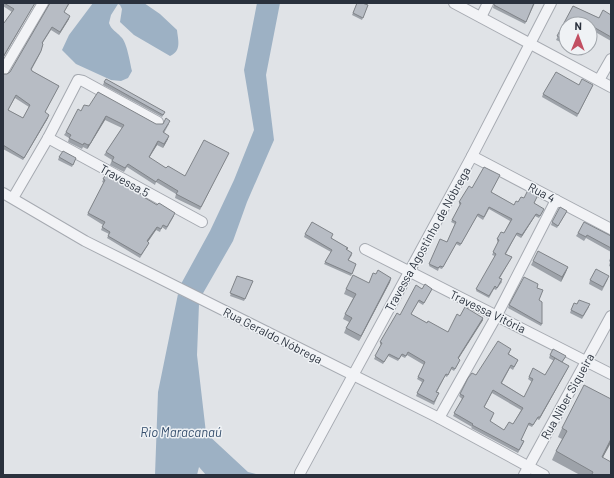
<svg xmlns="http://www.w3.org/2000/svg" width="614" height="478" font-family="Barlow,sans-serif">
<rect width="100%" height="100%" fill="#e0e3e7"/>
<g fill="#9db1c4">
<path d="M93,3H144L160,14L177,30C178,40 182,51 170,56L134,35L120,22L122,9L120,5L118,4L111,15L109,23C112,31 116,31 121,37C127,42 130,63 132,71L128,78L121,81L111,80L76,64L62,50L69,35Z"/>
<path d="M257,3H280L266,75L274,140L247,202L233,241L202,295L181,284L210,231L234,180L254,130L244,70Z"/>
<path d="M178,294L199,304L197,355L206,433L248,472L260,475H206L199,467L197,475H155L158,392Z"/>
</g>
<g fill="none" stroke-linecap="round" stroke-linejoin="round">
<g stroke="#a6aab1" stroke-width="12">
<g id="minor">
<path d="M454,3L611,87"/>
<path d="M481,17L488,3"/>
<path d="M3,71L43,3"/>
<path d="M599,80L611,59"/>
<path d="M48,138L202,222"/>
<path d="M472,156L611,229"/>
<path d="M3,193L85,241L439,418L544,475"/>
<path d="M13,198L48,138L78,80L83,81L158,122"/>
<path d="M365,249L611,374"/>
<path d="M439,418L497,315L556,200"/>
<path d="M300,473L472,156L551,3"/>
<path d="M524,475L611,316"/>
</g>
</g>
<use href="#minor" stroke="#f2f3f6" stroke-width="10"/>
</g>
<g fill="#9da2a9" fill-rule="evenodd">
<path d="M3,3H35L3,58L4,23L12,12L3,6Z"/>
<path d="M49,3H70L64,12L69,19L59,35L51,30L42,44H43L40,54L32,69V71L59,86L45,112L48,118L23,160L3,149V74H7L10,72L49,5ZM15,98L29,107L23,118L8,110Z"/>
<path d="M357,3L368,5L362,20L352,15Z"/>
<path d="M494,3H535L525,24L493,8Z"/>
<path d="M573,6L599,18L611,15V41L590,29V24H581L575,21L574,24H566V41L565,44L556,40Z"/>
<path d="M104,82L164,114L162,117L103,85Z"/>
<path d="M579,85H593L577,117L542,97L543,94Z"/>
<path d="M81,111L156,124H169L164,133L168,139L163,148L157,145L149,158L166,168L185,176L227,156L200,210L175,198L176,194L156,182L155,185L127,167L124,172L110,165L112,160L104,155L122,128L105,120L88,148L87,149L83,147L82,149L68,142L69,138L64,135L66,132Z"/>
<path d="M59,157L76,158L72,167L58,160Z"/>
<path d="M106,174L174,216L166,230L162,227L160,232L156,230L148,242V245L140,258L107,238L109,234L101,230L103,225L87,215L104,183L102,182Z"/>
<path d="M499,177L491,192L514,205L524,198L538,195L534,203L543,211L539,218L535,216L521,238L516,235L506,254L512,257L500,278L502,282L496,290L494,289L489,298L476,291L495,256L492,255L498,242L497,241V239L504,233L510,221L489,209L483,220L477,216L460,246L456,244L442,269L439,268L438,271L429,266L440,239L447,242L455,224L451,222L460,205L459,204V202L472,188Z"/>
<path d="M567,211L557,228L551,225L552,222Z"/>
<path d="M578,233L611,236V252L586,238L584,241L576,236Z"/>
<path d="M305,234L331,238L348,248L347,250L352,255L348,261L356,264L351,276L324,264L331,252L304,237Z"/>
<path d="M611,256V267L609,266L610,262L609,261Z"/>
<path d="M533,261L568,267L566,272L561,282L531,265Z"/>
<path d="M376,274L391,278L390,282L359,341L344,333L346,328L349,322L343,319L345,314L353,298L344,294L346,289L369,283Z"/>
<path d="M237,276L253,281L244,301L230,296Z"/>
<path d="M608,279L602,291L589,284L590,280Z"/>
<path d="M537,288L542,324L541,326L508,308L509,305Z"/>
<path d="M432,289L423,305L418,302L411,314L427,323L448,332L460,316L483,320L458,359L459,362L454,371L451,369L447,377L445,376L437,392L439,393L434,405L416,396L422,382L417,379L424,365L407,355L405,358L401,356L398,361L388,356L383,364L374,359L381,345L380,344V342L400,315Z"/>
<path d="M577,304L589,307L582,319L570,313L571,310Z"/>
<path d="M511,349L509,354L518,360L513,370L510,368L502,383L524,397L532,382L528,379L529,377L545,375L554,361L549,358L550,355L566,356L562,362L568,368L539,420L537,419L532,427L528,425L521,440L524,441L523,444L518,453L471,428L472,427L453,416L462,399L459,396L460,394L476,375ZM492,393L521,410L513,424L504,430L490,422L493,416L484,408Z"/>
<path d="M611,399V443L603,457L611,475H580L552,460L556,451L562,439L558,437L562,428Z"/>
</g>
<g fill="#808489">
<path d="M35,3L3,58V57Z"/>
<path d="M70,16L69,19L59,35L60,32Z"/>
<path d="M49,115L48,118L23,160L24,158Z"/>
<path d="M106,116L105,120L88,148L87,149L88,145Z"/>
<path d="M169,136L168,139L163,148L164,144Z"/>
<path d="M158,141L157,145L147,161L149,157Z"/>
<path d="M536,214L535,216L521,238L522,235Z"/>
<path d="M157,227L156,230L146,244L147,241Z"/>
<path d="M568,267L566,272L561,282L562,277Z"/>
<path d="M391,278L390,282L359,341L361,336Z"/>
<path d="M483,318V320L457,361L458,358Z"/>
<path d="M569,366L568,368L539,420L540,417Z"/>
<path d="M611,439V442L599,465L602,457Z"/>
</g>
<g fill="#b7bcc4" stroke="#808489" fill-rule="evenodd">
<path d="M4,3H35L3,57V22L4,23L14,9Z"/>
<path d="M50,3H69L64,12L70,16L60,32L52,27L42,43L43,44L41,51L31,69L32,71L59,86L45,112L49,115L24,158L3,145V74H7L10,72ZM16,95L30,105L23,118L8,110Z"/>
<path d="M357,3H362L368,5L363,18L353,13Z"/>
<path d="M494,3H534L526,22L494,5Z"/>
<path d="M573,6L599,18L603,10L611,15V37L590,25V24H588L577,18L574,24H566V41L557,36Z"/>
<path d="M556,72L579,85L582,79L593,85L578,114L543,94Z"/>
<path d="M106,79L165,112L163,115L104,82Z"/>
<path d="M98,92L156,124H163L166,118L170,121L163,132L169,136L164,144L158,141L149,157L166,168L168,166L185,176L204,140L229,153L201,207L176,194L178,191L158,179L156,182L128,164L125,168L112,161L114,157L106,152L124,125L106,116L90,144L88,145L84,143L83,145L69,138L71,135L66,132L78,109L81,111L84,105L89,106Z"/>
<path d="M63,151L76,158L73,165L59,157Z"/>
<path d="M484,167L500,175L491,192L514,205L516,201L518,202L521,197L524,198L528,190L538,195L534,203L544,209L540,216L536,214L522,235L517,233L505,254L512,257L499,278L502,279L497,288L495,286L489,296L476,289L496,254L493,252L499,240L497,239L501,232L504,233L512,219L489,207L484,217L478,214L461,244L457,242L443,267L440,266L438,268L429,264L440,239L447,242L456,222L452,220L461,203L459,202L469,186L472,188Z"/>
<path d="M106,174L143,195L142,196L157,205L159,203L175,213L167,227L163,225L161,229L157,227L147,241L149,243L141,255L108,236L110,232L102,227L105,222L88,213L105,180L103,179Z"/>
<path d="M560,207L567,211L558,226L552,222Z"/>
<path d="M312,222L333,234L331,238L348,248L346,249L352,253L348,260L356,264L352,274L325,262L332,250L305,234Z"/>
<path d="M584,222L611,236V248L587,235L586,237L578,233Z"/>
<path d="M538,251L568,267L562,277L533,261Z"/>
<path d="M596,269L609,276L603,287L590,280Z"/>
<path d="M378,270L391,278L361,336L346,328L352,318L345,314L356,294L346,289L353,275L369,283L373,273L376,274Z"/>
<path d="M237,276L253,281L245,299L230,293Z"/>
<path d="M524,277L538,284L537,288L543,290L539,300L542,302V324L509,305Z"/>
<path d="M425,284L432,289L424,303L419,300L411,314L427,323L428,321L448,332L457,314L460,316L465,307L483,318L458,358L460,360L455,369L452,367L448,375L446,374L436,392L439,393L434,402L417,393L424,380L418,377L425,362L408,352L406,356L402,354L399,359L389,354L384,362L375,356L382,343L380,342L397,313L400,315L416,285L422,289Z"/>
<path d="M579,300L590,304L583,316L571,310L574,303L577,304Z"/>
<path d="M498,341L511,349L508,354L518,360L514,367L511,365L501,383L524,397L533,379L529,377L533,368L545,375L555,358L569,366L540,417H538L533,425L529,423L521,440L524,441L519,450L472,425L473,424L454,413L464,396L460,394L468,378L472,373L476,375ZM493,390L523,408L513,424L509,422L504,430L490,421L494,413L484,407Z"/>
<path d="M553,349L566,356L562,362L550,355Z"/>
<path d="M584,385L611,399V439L602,457L611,462V475H593L592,474L593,472L556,451L567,431L562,428Z"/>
</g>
<g text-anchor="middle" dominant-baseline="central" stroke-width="3" stroke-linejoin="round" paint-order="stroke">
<g font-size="12" fill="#2a313d" stroke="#eff2f5">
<text transform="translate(125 180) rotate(29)">Travessa 5</text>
<text transform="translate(542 192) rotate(28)">Rua 4</text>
<text transform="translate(427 239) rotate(-61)">Travessa Agostinho de Nóbrega</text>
<text transform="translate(488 311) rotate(26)">Travessa Vitória</text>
<text transform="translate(273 335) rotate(27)">Rua Geraldo Nóbrega</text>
<text transform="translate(567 396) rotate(-61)">Rua Niber Siqueira</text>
</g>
<g font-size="13" font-style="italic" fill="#37506e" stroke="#eff2f5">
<text x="181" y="432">Rio Maracanaú</text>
</g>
</g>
<rect width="614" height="478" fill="none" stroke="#2a313d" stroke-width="8"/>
<g transform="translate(578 36) rotate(1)"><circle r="19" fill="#eff2f5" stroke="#a0a5ab"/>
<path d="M0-3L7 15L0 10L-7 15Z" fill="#c24f62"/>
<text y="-6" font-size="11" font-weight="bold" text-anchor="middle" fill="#2a313d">N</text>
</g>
</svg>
